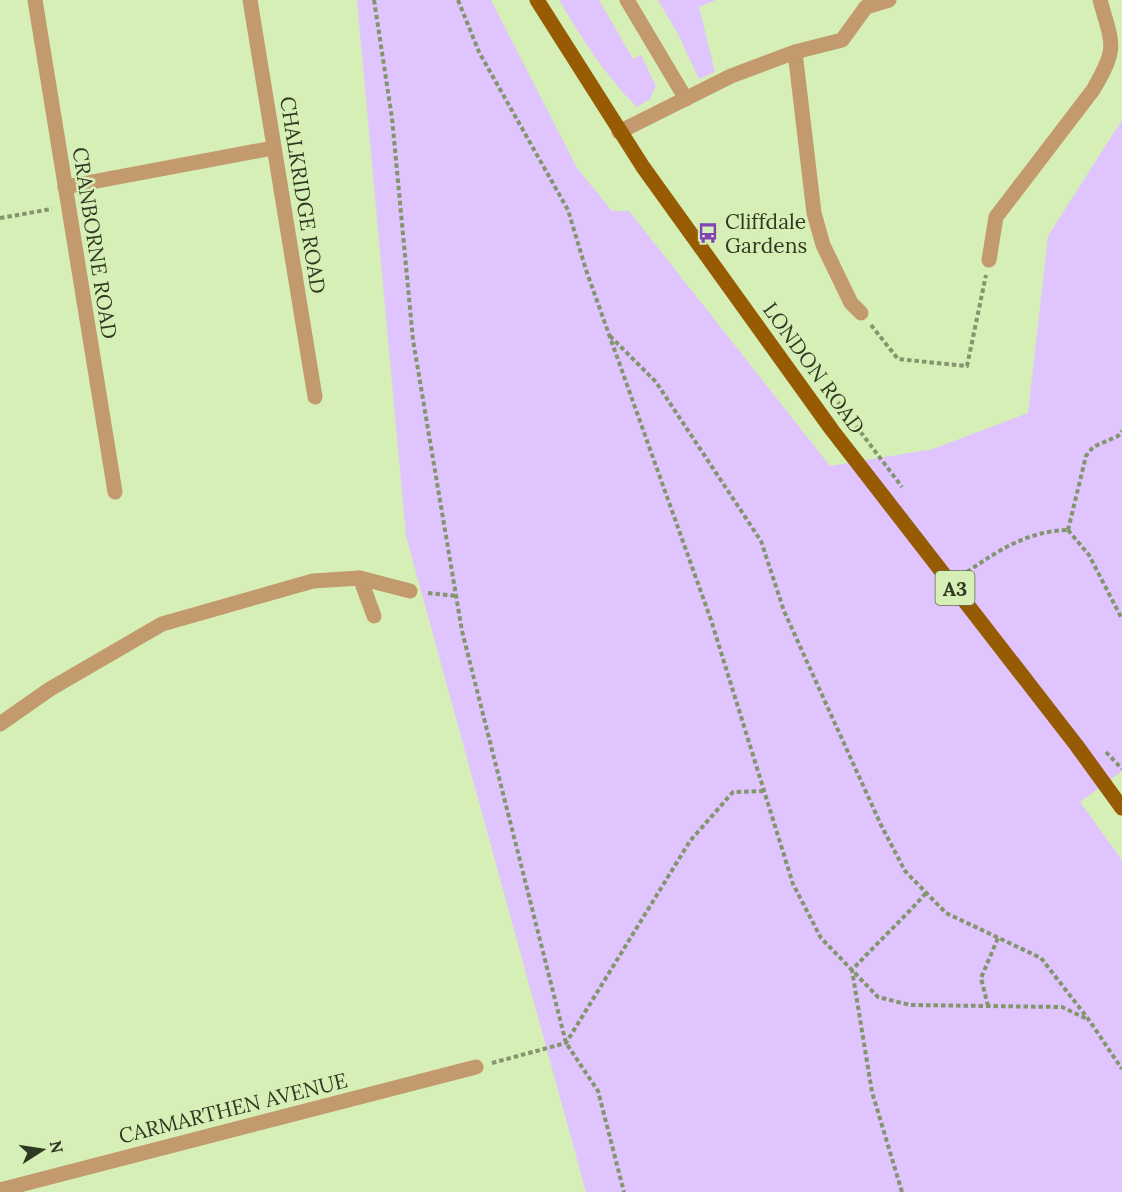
<svg xmlns="http://www.w3.org/2000/svg" width="1122" height="1192" font-family="Lora,serif">
<rect width="100%" height="100%" fill="#d6efb6"/>
<g fill="#e0c4fd">
<path d="M357,0H491L577,168L612,211H629L830,466L933,449L1028,413L1048,236L1122,120V771L1080,802L1122,860V1192H586L406,536Z"/>
<path d="M559,0H599L633,59L641,55L656,86L650,99L637,107C605,76 582,38 559,0Z"/>
<path d="M658,0H716L699,7L715,72L699,79L678,34Z"/>
</g>
<g fill="none" stroke-linecap="round" stroke-linejoin="round">
<g stroke="#83956d" stroke-width="4" stroke-dasharray="4.5 3" stroke-linecap="butt">
<path d="M374,0L392,118L413,340L462,631L566,1043L598,1091L624,1192"/>
<path d="M458,0L479,52L568,210L586,270L711,620L793,884L821,938L878,997L910,1005L1062,1007L1089,1020"/>
<path d="M0,218L52,209"/>
<path d="M871,325L898,359L967,366L986,275"/>
<path d="M610,336L656,382L761,541L784,611L881,825L905,871L946,913L1041,958L1089,1020L1122,1069"/>
<path d="M838,402L902,487"/>
<path d="M1068,530L1086,456L1093,447L1118,436L1122,431"/>
<path d="M1068,530L1089,555L1122,619"/>
<path d="M967,572C999,550 1028,531 1068,530"/>
<path d="M428,593L457,596"/>
<path d="M1106,752L1122,769"/>
<path d="M988,1006L981,978L998,938"/>
<path d="M492,1063L566,1043L690,841L733,792L765,791"/>
<path d="M902,1192L872,1092L852,970C876,944 902,920 926,893"/>
</g>
<g stroke="#c3996e" stroke-width="15">
<path d="M35,0L115,492"/>
<path d="M250,0L315,397"/>
<path d="M627,0L686,99"/>
<path d="M795,52L814,213L823,245L851,303L861,313"/>
<path d="M619,132L731,76L795,52L842,40L866,7L889,0"/>
<path d="M65,187L273,148"/>
<path d="M989,260L996,217L1093,90C1118,47 1113,46 1100,0"/>
<path d="M360,578L374,616"/>
<path d="M0,724L50,689L162,624L313,581L360,578L410,591"/>
<path d="M0,1190L476,1067"/>
</g>
<path stroke="#975c03" stroke-width="15" d="M537,0L643,167L832,430L1077,746L1122,808"/>
</g>
<defs>
<g id="bus-bare" transform="scale(1.62)"><path d="M-5-6H5V4H4V6H2V4H-2V6H-4V4H-5ZM-3.5-4V0h7V-4ZM-3.5 1.2v1.5H-2V1.2ZM2 1.2v1.5H3.5V1.2Z" fill="#8342b6" stroke="#d6efb6" stroke-width="2.5" paint-order="stroke"/></g>
</defs>
<g fill-rule="evenodd">
<use href="#bus-bare" x="708" y="233"/>
</g>
<g text-anchor="middle" dominant-baseline="central" stroke-width="5" stroke-linejoin="round" paint-order="stroke">
<rect fill="#d6efb6" stroke="#61704e" stroke-width="1.5" x="935.5" y="571" width="39" height="34" rx="4.5"/>
<g font-size="20" font-weight="bold" fill="#2f3922">
<text x="955" y="588">A3</text>
</g>
<g font-size="21" fill="#2f3922" stroke="#d6efb6">
<text transform="translate(303 195) rotate(81)">CHALKRIDGE ROAD</text>
<text transform="translate(95 243) rotate(81)">CRANBORNE ROAD</text>
<text transform="translate(814 368) rotate(54)">LONDON ROAD</text>
<text transform="translate(233 1108) rotate(-14)">CARMARTHEN AVENUE</text>
</g>
<g font-size="21" fill="#2f3922" stroke="#d6efb6" text-anchor="start">
<text x="725" y="221">Cliffdale<tspan x="725" dy="24">Gardens</tspan></text>
</g>
</g>
<g transform="translate(42 1150) rotate(78)" stroke="#d6efb6" stroke-width="4.5" paint-order="stroke">
<path d="M0-4.5L10 22L0 15L-10 22Z" fill="#2f3922"/>
<text y="-9" font-size="16" font-weight="bold" text-anchor="middle" fill="#2f3922">N</text>
</g>
</svg>
